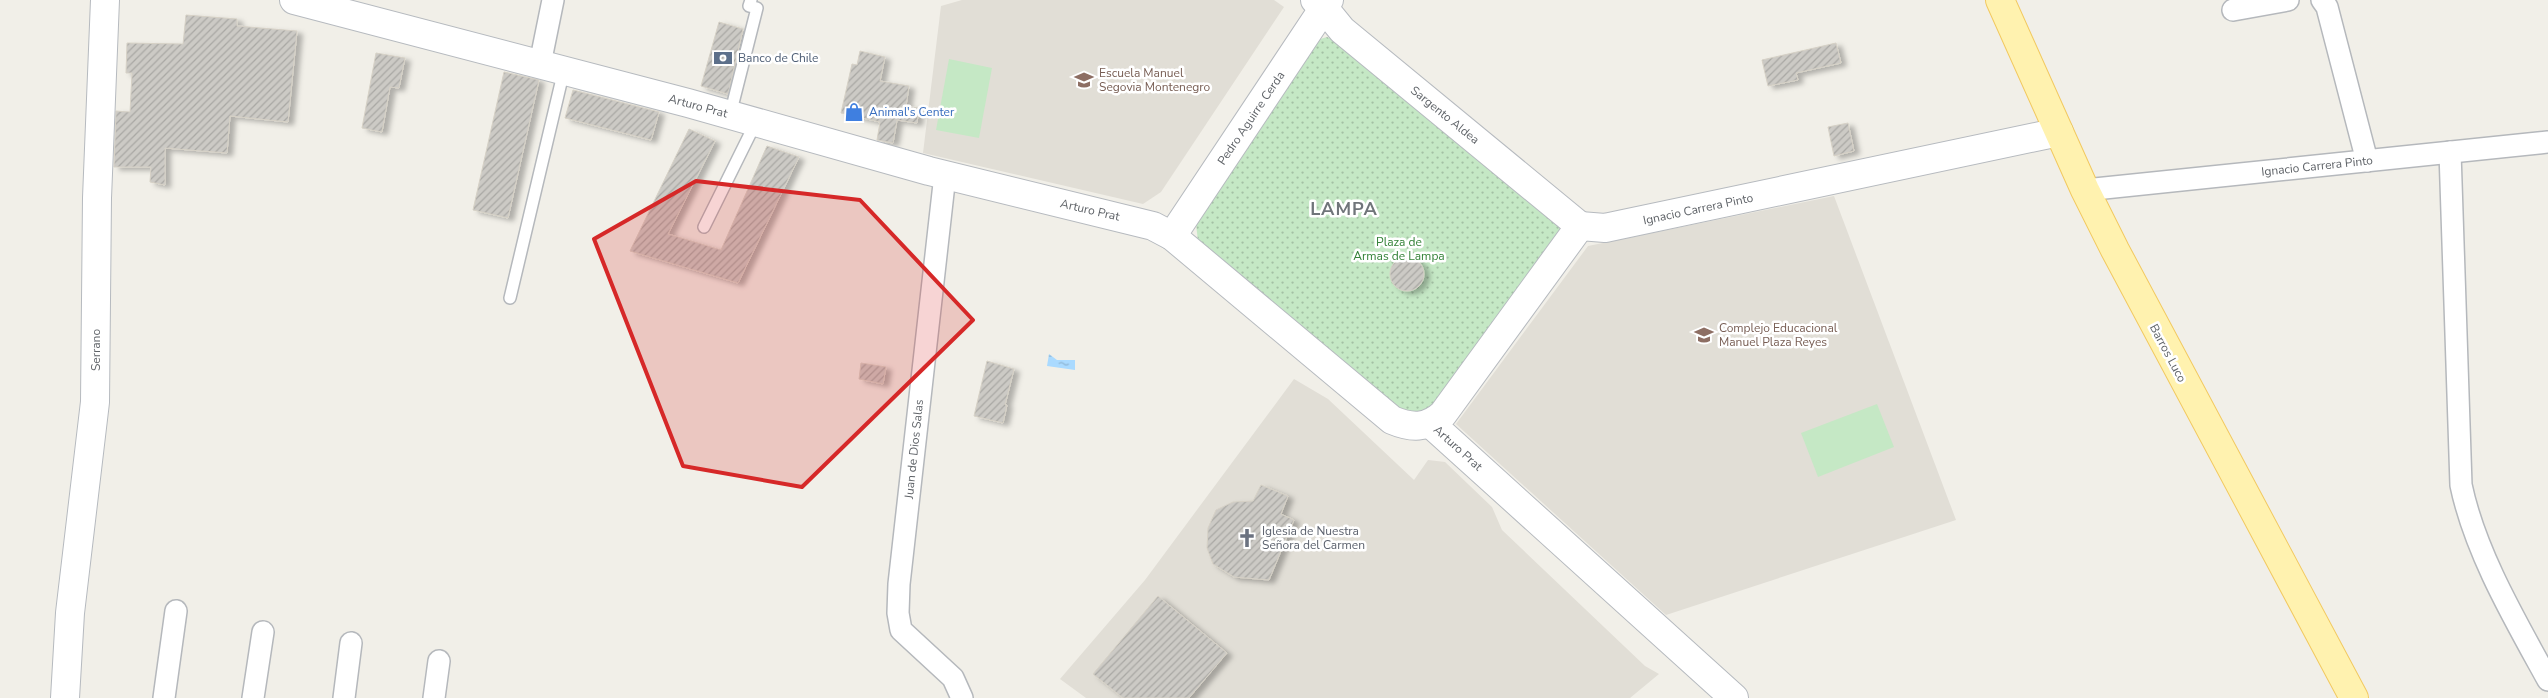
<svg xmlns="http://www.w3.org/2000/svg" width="2548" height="698" font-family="'Nunito Sans',sans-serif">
<defs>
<pattern id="park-dots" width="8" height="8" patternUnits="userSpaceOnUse" patternTransform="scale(1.25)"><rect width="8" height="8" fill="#c5e8c5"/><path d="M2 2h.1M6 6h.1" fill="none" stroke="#a3c0a4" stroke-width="1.8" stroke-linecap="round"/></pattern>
<pattern id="water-ripples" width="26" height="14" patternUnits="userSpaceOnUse" patternTransform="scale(1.25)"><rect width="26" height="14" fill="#aadaff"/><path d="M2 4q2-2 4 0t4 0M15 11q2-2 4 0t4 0" fill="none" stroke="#8eb4d2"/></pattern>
<pattern id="building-hatch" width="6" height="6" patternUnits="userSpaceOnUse" patternTransform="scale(1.25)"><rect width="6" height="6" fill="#cccac5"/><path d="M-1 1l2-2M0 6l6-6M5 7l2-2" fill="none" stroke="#a9a8a4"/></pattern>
<filter id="shadow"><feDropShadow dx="5.5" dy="3" stdDeviation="2.5" flood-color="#0004"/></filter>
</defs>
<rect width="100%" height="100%" fill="#f1efe8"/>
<g fill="#e1ded6">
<path d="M962,0H1274L1284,7L1161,192L1143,204L923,153L941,6Z"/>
<path d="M1834,196L1956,520L1666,615L1456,424L1588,246Z"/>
<path d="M1294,379L1328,399L1414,480L1428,460L1445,462L1492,507L1502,530L1645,666L1659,674L1630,698H1086L1060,679L1145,580Z"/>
</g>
<g fill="#c5e8c5">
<path d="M949,59L992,68L979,138L936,130Z"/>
<path d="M1877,404L1894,447L1818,477L1801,433Z"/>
</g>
<path fill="url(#park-dots)" d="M1327,37L1345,45L1560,221L1565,236L1435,408L1420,417L1404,415L1198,241L1196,224L1317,40Z"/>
<path fill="url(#water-ripples)" d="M1049,354L1057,360H1075V370L1047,366Z"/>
<g fill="url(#building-hatch)" stroke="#d6d1c6" filter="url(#shadow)">
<path d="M186,15L237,19V26L297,31L288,122L230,116L227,153L165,148V185L150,182L151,167H114L116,111L130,112L132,73H126L127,43L183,44Z"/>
<path d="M719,22L743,29L728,94L701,86Z"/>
<path d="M1836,43L1841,63L1796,73L1798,80L1768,86L1762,60Z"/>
<path d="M860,51L885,57L880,81L909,86L906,106L919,108L917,123L897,120L893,143L877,140L880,122L841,113L852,64L857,65Z"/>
<path d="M376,53L405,58L399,88L390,87L382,132L362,128Z"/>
<path d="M504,72L539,80L508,218L473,210Z"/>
<path d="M573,90L659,112L651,140L565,118Z"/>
<path d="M1848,123L1854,151L1834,156L1828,127Z"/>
<path d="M689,129L715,141L668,234L721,250L767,146L799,157L738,283L630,251Z"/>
<circle cx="1407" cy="274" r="17"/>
<path d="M987,361L1014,369L1005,405H1007L1003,423L974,416Z"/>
<path d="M861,363L886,367L883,384L859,379Z"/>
<path d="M1261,485L1288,496L1281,514L1294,520L1269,580L1234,577L1213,564L1207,548L1208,528L1216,510L1233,502L1253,501Z"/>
<path d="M1158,596L1227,653L1189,698H1123L1093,674Z"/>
</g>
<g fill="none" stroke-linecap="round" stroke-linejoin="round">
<g stroke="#b5b8bc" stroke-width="14">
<g id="lane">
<path d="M730,115L757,8L749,6L751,0"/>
<path d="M704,227L756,122"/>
<path d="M510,298L564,70"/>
</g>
</g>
<g stroke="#b5b8bc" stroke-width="24">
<g id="street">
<path d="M2322,0L2327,7L2367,161"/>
<path d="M2233,10L2288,0"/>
<path d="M540,64L553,0"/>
<path d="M2450,152L2461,485C2475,552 2515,620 2548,680"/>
<path d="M945,175L899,584L898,613L901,630L953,678L962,698"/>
<path d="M2085,190L2548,142"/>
<path d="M164,698L176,611"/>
<path d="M253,698L263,632"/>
<path d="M344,698L351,643"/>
<path d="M434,698L439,661"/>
</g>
</g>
<g stroke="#b6babf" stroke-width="30">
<g id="secondary">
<path d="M294,0L688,103L929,171L1153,226L1172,236L1392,420C1411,428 1427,429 1443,414L1580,226"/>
<path d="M1315,0L1324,8L1342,30L1580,226"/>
<path d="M1580,226L1605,228L1619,225L2059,132"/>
<path d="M1172,236L1329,0"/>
<path d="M1431,424L1734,698"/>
<path d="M65,698L70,613L95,402L97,198L105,0"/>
</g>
</g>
<g stroke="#f2c960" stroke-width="30">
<path id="primary" d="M2000,0L2085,190L2115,250L2354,698"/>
</g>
<use href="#lane" stroke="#fff" stroke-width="11"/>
<use href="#street" stroke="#fff" stroke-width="21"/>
<use href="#secondary" stroke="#fff" stroke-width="28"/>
<use href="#primary" stroke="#fff2af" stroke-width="28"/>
</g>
<path fill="#d62828" fill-opacity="0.2" stroke="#d62828" stroke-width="4" stroke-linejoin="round" d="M696,181L860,200L973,320L802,487L683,466L594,239Z"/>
<defs>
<g id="bank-bare" transform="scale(1.5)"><path d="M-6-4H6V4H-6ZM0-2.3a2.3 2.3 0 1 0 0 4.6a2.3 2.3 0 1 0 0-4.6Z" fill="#5c6f8a" stroke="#fff" stroke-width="2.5" paint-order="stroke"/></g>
<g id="school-bare" transform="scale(1.5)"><path d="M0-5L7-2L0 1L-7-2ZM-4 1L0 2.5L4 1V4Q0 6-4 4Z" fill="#8d6e63" stroke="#fff" stroke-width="2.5" paint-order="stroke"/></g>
<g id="shop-bare" transform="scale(1.5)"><path d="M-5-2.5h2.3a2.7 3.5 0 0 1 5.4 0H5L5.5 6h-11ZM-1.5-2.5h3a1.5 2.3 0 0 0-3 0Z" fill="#3f7fe0" stroke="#fff" stroke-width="2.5" paint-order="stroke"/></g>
<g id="church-bare" transform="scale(1.5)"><path d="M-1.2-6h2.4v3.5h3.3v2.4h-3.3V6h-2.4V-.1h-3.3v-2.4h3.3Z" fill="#6b7280" stroke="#fff" stroke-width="2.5" paint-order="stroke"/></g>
</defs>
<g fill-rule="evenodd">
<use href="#bank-bare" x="723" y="58"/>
<use href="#school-bare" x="1084" y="80"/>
<use href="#shop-bare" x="854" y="112"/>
<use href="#school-bare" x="1704" y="335"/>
<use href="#church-bare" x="1247" y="538"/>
</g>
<g text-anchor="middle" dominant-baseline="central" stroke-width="5" stroke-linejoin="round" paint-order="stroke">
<g font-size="12" fill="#4e5e75" stroke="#fff" text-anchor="start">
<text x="738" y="58">Banco de Chile</text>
</g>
<g font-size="12" fill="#785e54" stroke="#fff" text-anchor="start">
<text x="1099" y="73">Escuela Manuel<tspan x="1099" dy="14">Segovia Montenegro</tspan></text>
<text x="1719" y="328">Complejo Educacional<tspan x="1719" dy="14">Manuel Plaza Reyes</tspan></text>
</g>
<g font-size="12" fill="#5f6368" stroke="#fff">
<text transform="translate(698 106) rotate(15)">Arturo Prat</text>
<text transform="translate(1445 115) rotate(39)">Sargento Aldea</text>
<text transform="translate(1251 118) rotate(-56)">Pedro Aguirre Cerda</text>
<text transform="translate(2317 166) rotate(-6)">Ignacio Carrera Pinto</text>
<text transform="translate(1698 209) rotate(-12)">Ignacio Carrera Pinto</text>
<text transform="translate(1090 210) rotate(13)">Arturo Prat</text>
<text transform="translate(96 350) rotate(-90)">Serrano</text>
<text transform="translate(2168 353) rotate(62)">Barros Luco</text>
<text transform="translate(1458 448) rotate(42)">Arturo Prat</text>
<text transform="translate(914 449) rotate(-84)">Juan de Dios Salas</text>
</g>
<g font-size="12" fill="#366cbe" stroke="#fff" text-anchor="start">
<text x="869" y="112">Animal's Center</text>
</g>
<g font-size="12" fill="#348238" stroke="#fff">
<text x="1399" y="242">Plaza de<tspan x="1399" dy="14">Armas de Lampa</tspan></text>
</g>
<g font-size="12" fill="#5b616d" stroke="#fff" text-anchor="start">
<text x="1262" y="531">Iglesia de Nuestra<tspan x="1262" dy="14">Señora del Carmen</tspan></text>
</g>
<g font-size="18" font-weight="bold" letter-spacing="1" fill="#70757a" stroke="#fff">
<text x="1344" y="209">LAMPA</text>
</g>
</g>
</svg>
